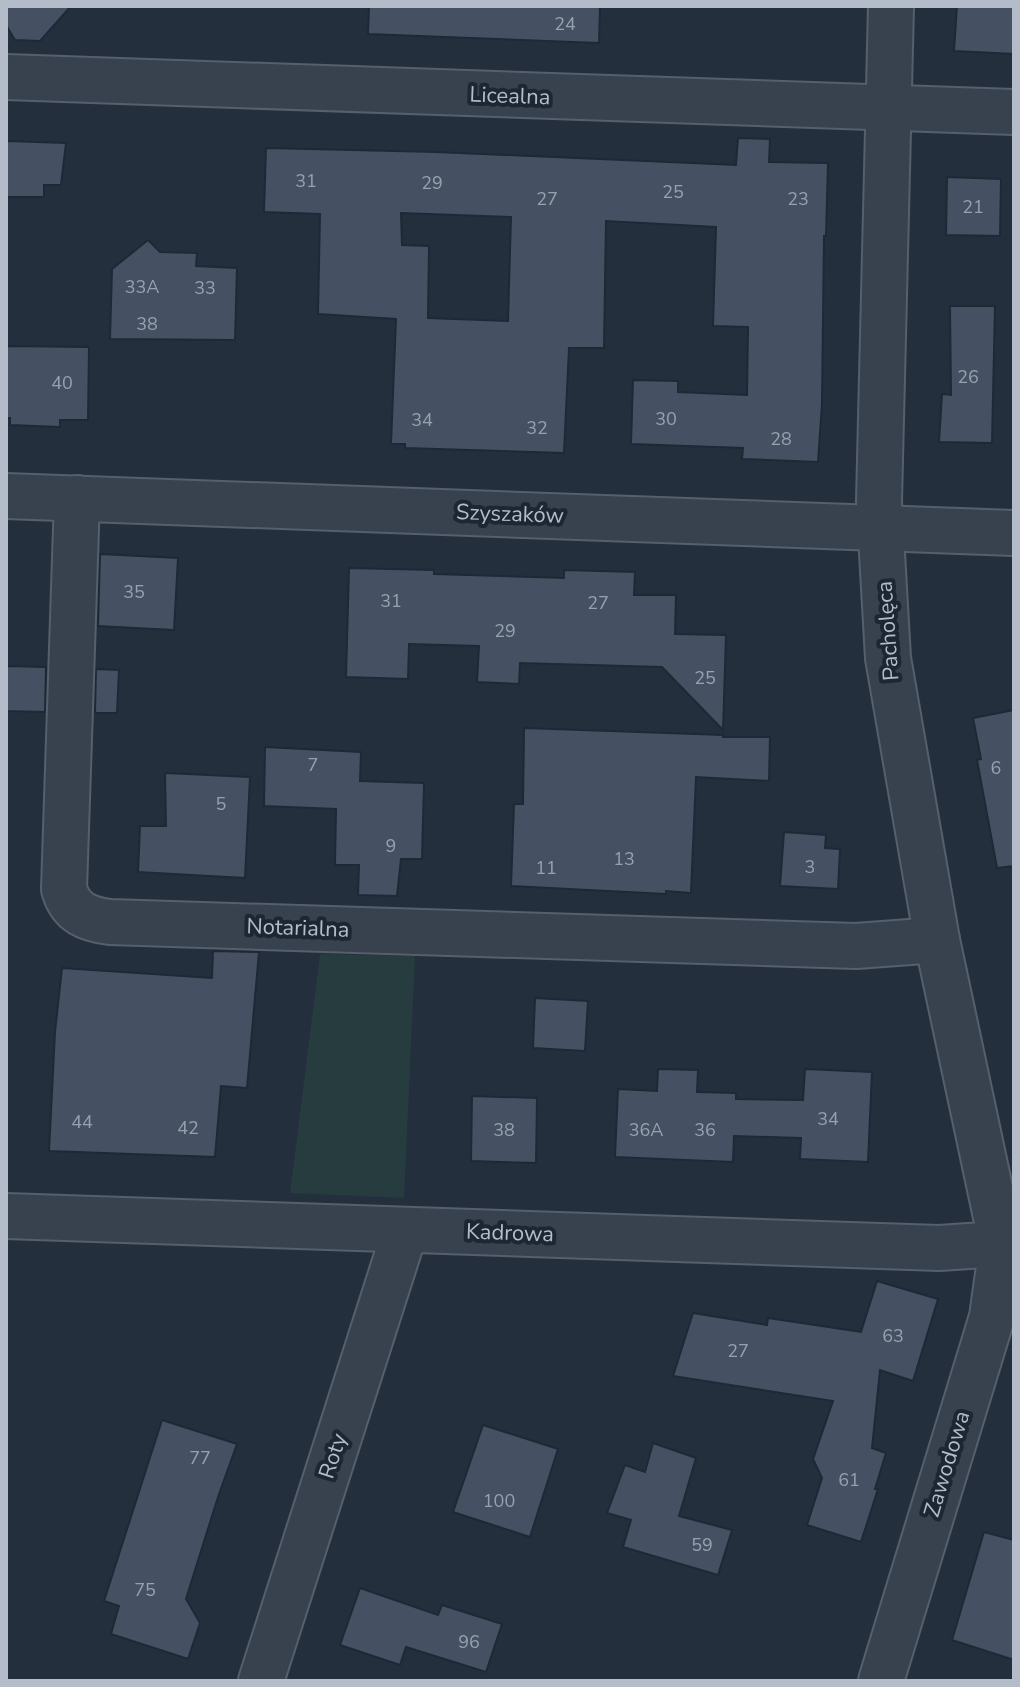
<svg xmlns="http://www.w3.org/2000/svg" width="1020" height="1687" font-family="'Nunito Sans',sans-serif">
<rect width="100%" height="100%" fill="#242f3e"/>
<path fill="#263c3f" d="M320,954L415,956L404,1198L290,1193Z"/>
<g fill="#455162" stroke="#1f2835" stroke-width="2" fill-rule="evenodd">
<path d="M6,6H71L40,41L15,40L6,25Z"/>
<path d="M369,6H600L599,43L368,34Z"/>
<path d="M957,6H1014V54L954,51Z"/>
<path d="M738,138L770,139L769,162L828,163L826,236H824L822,404L818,462L742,459L743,448L631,444L633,380L678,381V392L747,395L748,327L713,326L716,227L606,221L604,348H569L564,453L405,448V444H391L396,319L318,314L320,214L264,212L266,148L436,152L736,165ZM401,213L511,217L508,321L428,318L429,246L402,245Z"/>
<path d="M6,141L66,143L61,185H44V197H6Z"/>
<path d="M947,177L1001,179L1000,236L946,235Z"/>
<path d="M148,240L160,252L197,253L196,266L237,268L235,340L110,339L112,269Z"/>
<path d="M950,306H995L992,443L939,442L942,394L951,395Z"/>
<path d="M6,346L89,347L88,420H60V427L10,425V418H6Z"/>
<path d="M100,554L178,558L174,630L98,626Z"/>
<path d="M349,568L434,570V574L564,578V570L635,572L634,595H676L675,634L726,635L723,730L662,667L520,663L519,684L477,682L479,646L409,644L408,679L346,677Z"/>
<path d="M6,666L46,667L45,712L6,711Z"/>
<path d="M96,669L119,670L117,713H95Z"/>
<path d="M1014,710V866L997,868L977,760L981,759L973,718Z"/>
<path d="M524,728L723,735V737H770L769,781L696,777L691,893L666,891V894L511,886L514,804H523Z"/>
<path d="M265,747L361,752L360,781L424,783L422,859H401L397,896L358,895L359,865H335L336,809L264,806Z"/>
<path d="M165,773L250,777L245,878L138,872L140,826H166Z"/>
<path d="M784,832L826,835L825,848L840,849L838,889L780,886Z"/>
<path d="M213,951L259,952L247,1088L221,1086L215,1157L49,1151L55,1032L62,968L212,978Z"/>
<path d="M535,998L588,1001L585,1051L533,1048Z"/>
<path d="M658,1069L698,1070L697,1092L736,1093V1099L803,1100L805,1069L872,1072L868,1162L800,1159L801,1138L734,1136L733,1162L615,1157L618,1089L657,1091Z"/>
<path d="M472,1096L537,1098L536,1163L471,1161Z"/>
<path d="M877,1281L938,1299L913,1381L880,1370L872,1448L886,1453L875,1489H878L861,1542L807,1525L822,1478L813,1459L833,1401L673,1376L693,1313L767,1325L768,1318L861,1332Z"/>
<path d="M162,1420L237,1444L218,1497L186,1599L200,1623L188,1659L111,1634L119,1606L104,1601Z"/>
<path d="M483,1425L558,1449L530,1537L453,1512Z"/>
<path d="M653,1443L696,1458L679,1516L732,1530L718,1575L623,1547L631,1520L607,1513L625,1465L645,1472Z"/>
<path d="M984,1532L1014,1540V1660L952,1640Z"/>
<path d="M360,1588L438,1615L442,1605L502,1624L486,1672L406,1647L400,1665L340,1645Z"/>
</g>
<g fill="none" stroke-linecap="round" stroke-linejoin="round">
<g stroke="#565f6c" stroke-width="48">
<g id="minor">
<path d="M6,77L1014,112"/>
<path d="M6,496L1014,533"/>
<path d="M77,498L64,889C71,913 87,919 110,922L856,946L937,940"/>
<path d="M6,1216L939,1248L1014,1243"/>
<path d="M261,1681L405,1231"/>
<path d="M881,1681L992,1317L1002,1245L937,940L888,658L879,501L891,6"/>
</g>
</g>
<use href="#minor" stroke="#38414e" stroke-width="44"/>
</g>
<g text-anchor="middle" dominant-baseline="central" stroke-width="8" stroke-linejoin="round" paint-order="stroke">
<g font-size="18" fill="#98a1af">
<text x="565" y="24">24</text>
<text x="306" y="181">31</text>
<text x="432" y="183">29</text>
<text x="673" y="192">25</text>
<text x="547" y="199">27</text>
<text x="798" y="199">23</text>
<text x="973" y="207">21</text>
<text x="142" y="287">33A</text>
<text x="205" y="288">33</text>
<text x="147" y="324">38</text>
<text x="968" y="377">26</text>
<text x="62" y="383">40</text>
<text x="666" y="419">30</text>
<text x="422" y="420">34</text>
<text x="537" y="428">32</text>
<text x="781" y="439">28</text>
<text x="134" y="592">35</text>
<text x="391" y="601">31</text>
<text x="598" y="603">27</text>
<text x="505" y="631">29</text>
<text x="705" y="678">25</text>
<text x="313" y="765">7</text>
<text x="996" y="768">6</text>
<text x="221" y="804">5</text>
<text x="391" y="846">9</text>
<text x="624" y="859">13</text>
<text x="810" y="867">3</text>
<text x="546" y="868">11</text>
<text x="828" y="1119">34</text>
<text x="82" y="1122">44</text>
<text x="188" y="1128">42</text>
<text x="504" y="1130">38</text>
<text x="646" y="1130">36A</text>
<text x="705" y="1130">36</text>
<text x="893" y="1336">63</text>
<text x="738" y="1351">27</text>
<text x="200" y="1458">77</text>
<text x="849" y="1480">61</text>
<text x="499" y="1501">100</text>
<text x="702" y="1545">59</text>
<text x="145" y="1590">75</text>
<text x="469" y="1642">96</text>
</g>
<g font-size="22" fill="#b4bcc9" stroke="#1d2633">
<text transform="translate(510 96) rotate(2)">Licealna</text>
<text transform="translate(510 514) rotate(2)">Szyszaków</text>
<text transform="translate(888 631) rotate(-94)">Pacholęca</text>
<text transform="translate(298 928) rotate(2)">Notarialna</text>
<text transform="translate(510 1233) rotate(2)">Kadrowa</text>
<text transform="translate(333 1456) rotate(-72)">Roty</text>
<text transform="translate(947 1464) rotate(-73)">Zawodowa</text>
</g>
</g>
<rect width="1020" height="1687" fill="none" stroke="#b4bcc9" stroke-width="16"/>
</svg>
